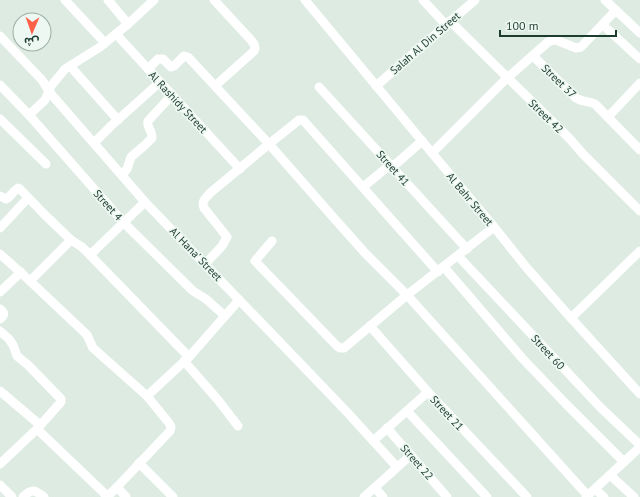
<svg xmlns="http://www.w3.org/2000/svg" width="640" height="497" font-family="'PT Sans','Noto Sans Arabic',sans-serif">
<rect width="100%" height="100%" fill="#ddebe3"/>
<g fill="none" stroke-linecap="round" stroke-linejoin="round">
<g stroke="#fff" stroke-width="9">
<path d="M65,0L105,43"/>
<path d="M108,0L128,24"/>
<path d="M214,0L251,40L254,44L255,48L254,51L215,86"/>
<path d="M305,0L432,153L494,227L526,267L571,318L640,394"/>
<path d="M423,0L446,25"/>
<path d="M605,0L640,33"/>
<path d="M450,21L569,138L583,154L640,211"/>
<path d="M603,25L640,59"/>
<path d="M116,34L240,169"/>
<path d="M0,36L42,80L51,94L145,202L346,411L397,467"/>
<path d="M533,56L576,98C582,102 589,101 595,104L640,150"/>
<path d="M70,66L118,120"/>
<path d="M148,69L158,59H163L171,67L174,66L184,56L188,57L269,144L210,193C206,198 201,201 204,208L227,237L222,246L205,264"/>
<path d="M0,85L29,115L124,223L193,291L206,299L225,316"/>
<path d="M376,86L475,0"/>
<path d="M319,87L467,249"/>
<path d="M29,115L45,100L51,86L65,69L100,47L128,24L154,0"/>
<path d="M608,117L640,83"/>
<path d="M0,119L46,164"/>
<path d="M94,143L112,125L160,82"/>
<path d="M432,153L507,78L548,42L553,40H556L576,48L581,47L616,10"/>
<path d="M122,175L127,169L131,157L145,145L152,138C153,131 146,127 148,121L172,95"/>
<path d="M363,187L385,169L397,163L422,141"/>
<path d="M0,196L6,199C11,197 13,191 18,188L20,189L44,214L71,240L82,247L90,255L189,357L147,396"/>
<path d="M0,228L28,198"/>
<path d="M272,241L255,261L337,346L340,348H344L407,295L494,227"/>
<path d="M0,254L30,281L84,332L87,335L93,348L147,396L169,423L171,427L170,431L117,487L109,495H105L104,493L37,429L0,464"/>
<path d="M90,255L145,202"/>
<path d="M458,256L600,407L640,445"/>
<path d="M444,267L522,358L566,404L624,462"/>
<path d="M438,272L303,120H299L269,144L333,217L365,253L407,295L588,496"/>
<path d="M30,281L71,240"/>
<path d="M0,292L21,272"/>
<path d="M0,309C5,313 5,315 0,319"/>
<path d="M571,318L640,251"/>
<path d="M370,326L428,392L527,497"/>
<path d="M0,331L9,339L13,345L17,356L28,365L61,399V402L37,429"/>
<path d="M189,357L239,300"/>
<path d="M184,361L218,400L238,426"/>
<path d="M0,391L40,425"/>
<path d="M407,411L487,497"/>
<path d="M387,428L447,497"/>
<path d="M373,441L428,392"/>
<path d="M139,463L173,497"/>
<path d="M610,475L634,497"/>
<path d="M0,485L12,497"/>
<path d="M117,487L126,497"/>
<path d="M375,488L383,497"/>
<path d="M595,489L604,497"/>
<path d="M23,497C32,488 35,490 44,497"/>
<path d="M364,497L411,455"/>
<path d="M586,497L640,447"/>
</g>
</g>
<g text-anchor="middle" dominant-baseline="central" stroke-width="3.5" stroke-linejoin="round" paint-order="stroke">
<g font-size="11" fill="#1d3c30" stroke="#eef8f2">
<text transform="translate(425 43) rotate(-41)">Salah Al Din Street</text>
<text transform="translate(559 81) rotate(44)">Street 37</text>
<text transform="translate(178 102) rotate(47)">Al Rashidy Street</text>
<text transform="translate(546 116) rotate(44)">Street 42</text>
<text transform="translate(393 168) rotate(48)">Street 41</text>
<text transform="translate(470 199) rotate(50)">Al Bahr Street</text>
<text transform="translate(108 205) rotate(48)">Street 4</text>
<text transform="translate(196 254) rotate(46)">Al Hana' Street</text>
<text transform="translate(548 352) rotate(47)">Street 60</text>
<text transform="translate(447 413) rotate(47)">Street 21</text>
<text transform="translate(417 462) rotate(49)">Street 22</text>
</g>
</g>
<g transform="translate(32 32) rotate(182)"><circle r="19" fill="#eef8f2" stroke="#9aada4"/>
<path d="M0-3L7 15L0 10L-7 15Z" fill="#ff5f47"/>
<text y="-6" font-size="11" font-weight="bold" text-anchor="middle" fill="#1d3c30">ش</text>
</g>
<path d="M500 30v6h116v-6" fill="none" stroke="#1d3c30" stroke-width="2"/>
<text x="506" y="30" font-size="12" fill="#1d3c30" stroke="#eef8f2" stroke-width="3" paint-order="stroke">100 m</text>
</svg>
